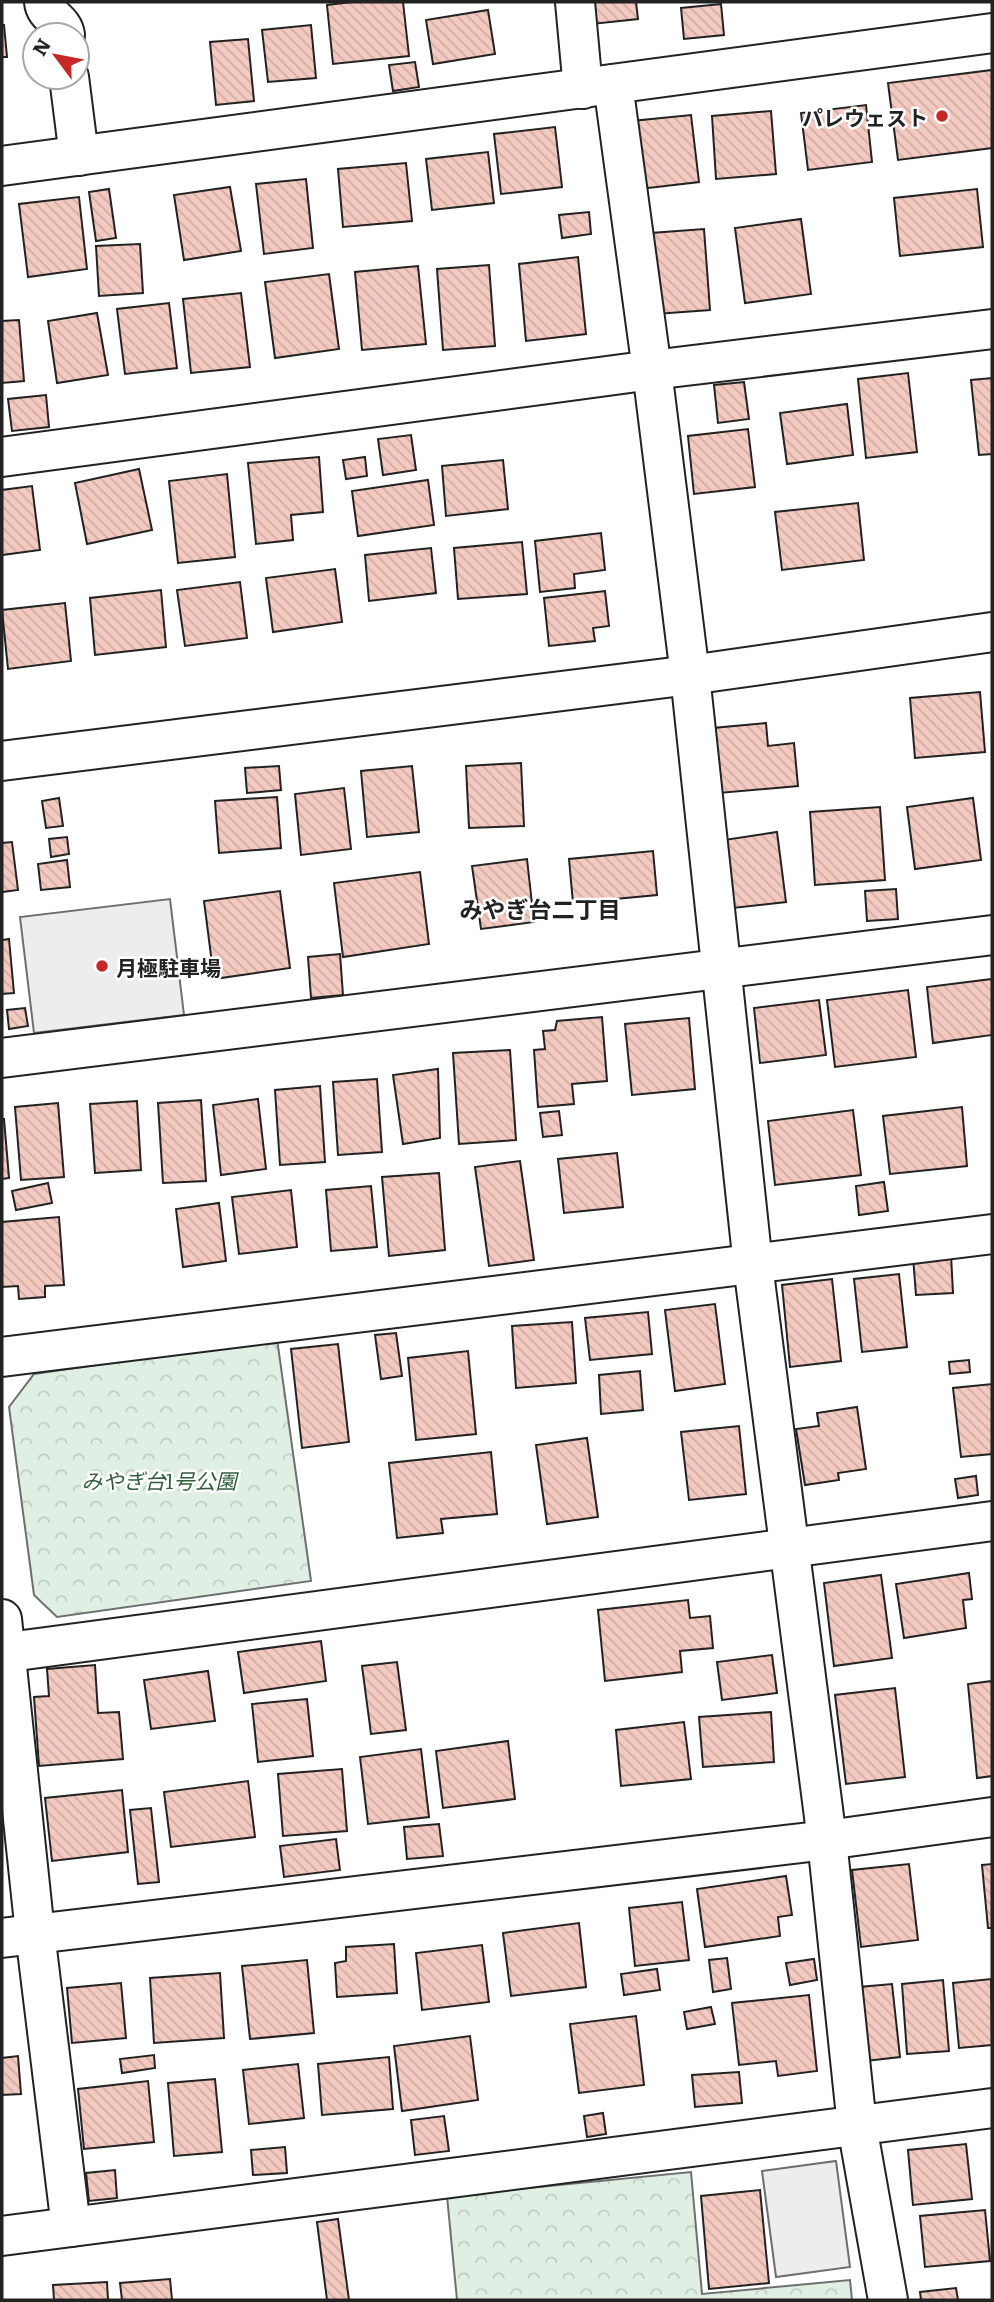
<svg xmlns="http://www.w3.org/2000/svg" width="994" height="2302" font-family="Literata,'Noto Sans JP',serif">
<defs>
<pattern id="forest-crowns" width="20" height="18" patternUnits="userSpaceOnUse" patternTransform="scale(1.75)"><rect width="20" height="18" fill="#e0efe3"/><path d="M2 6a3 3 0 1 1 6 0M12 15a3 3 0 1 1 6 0" fill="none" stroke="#c0cdc2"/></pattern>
<pattern id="building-back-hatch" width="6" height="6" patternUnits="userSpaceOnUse" patternTransform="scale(1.75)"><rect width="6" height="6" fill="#f3c9c0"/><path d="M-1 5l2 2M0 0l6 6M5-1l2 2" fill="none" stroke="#d0aca5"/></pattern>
</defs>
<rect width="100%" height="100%" fill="#fff"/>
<g fill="url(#forest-crowns)" stroke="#6f6f6f" stroke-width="2">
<path d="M277,1339L311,1581L57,1617L34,1595L9,1407L34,1374Z"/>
<path d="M691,2172L702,2294L850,2280L852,2300H457L447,2196Z"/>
</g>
<g fill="#ededed" stroke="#6f6f6f" stroke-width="2">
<path d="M170,899L184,1015L34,1033L20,917Z"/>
<path d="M836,2161L850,2267L776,2277L762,2171Z"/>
</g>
<g fill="url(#building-back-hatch)" stroke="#222" stroke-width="2">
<path d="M352,2H403L409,56L333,64L327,5Z"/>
<path d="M589,2H636L638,19L592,24Z"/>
<path d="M721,4L724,35L684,39L681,8Z"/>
<path d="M488,10L495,54L433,64L426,20Z"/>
<path d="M2,25H4L7,57H2Z"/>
<path d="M311,25L316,78L268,82L262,30Z"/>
<path d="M248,39L254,101L216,105L210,42Z"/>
<path d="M415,62L419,87L393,91L389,65Z"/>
<path d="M992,70V148L898,160L888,83Z"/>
<path d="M866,105L872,162L808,170L801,113Z"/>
<path d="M771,111L776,174L716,179L712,116Z"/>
<path d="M691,115L699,182L640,189L632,121Z"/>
<path d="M555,127L562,187L501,194L494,134Z"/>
<path d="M488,152L494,203L432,210L426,159Z"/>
<path d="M406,163L412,221L343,227L338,169Z"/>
<path d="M306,179L313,248L264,254L256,184Z"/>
<path d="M230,187L241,251L184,260L174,195Z"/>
<path d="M109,189L116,238L96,241L89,192Z"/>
<path d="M977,189L983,247L900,256L894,198Z"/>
<path d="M79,197L87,269L28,277L19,204Z"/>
<path d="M589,212L591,234L562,238L559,215Z"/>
<path d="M801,219L811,294L745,303L735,228Z"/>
<path d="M704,229L710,310L656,314L651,233Z"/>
<path d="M140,244L143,293L99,296L96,246Z"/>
<path d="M578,257L586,334L526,341L519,264Z"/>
<path d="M489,265L495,346L443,350L437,269Z"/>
<path d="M418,266L426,344L362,350L355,272Z"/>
<path d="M329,274L339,349L275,358L265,282Z"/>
<path d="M241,293L250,367L191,373L183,299Z"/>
<path d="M169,303L177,368L125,374L117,309Z"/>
<path d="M97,313L108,375L57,383L48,321Z"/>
<path d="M19,320L24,381L2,383V321Z"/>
<path d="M908,373L917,452L866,458L858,379Z"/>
<path d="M992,378V454L979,455L971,380Z"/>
<path d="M744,382L749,419L718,423L714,385Z"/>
<path d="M46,395L49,427L12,431L8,399Z"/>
<path d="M847,404L853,455L787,464L780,413Z"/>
<path d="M748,429L755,487L694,494L688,436Z"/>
<path d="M411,435L416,470L383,475L378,439Z"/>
<path d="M319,457L323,512L291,515L293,540L256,544L248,463Z"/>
<path d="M365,457L367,476L346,479L343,460Z"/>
<path d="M503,460L508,509L446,516L442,466Z"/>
<path d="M139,469L152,530L87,544L75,483Z"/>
<path d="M227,474L235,557L178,563L169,481Z"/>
<path d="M428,480L434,525L358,536L352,491Z"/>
<path d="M32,486L40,550L2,555V490Z"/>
<path d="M858,503L864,560L782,570L775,512Z"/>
<path d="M601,533L605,570L574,574L575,588L540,592L535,541Z"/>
<path d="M522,542L527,594L458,599L454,548Z"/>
<path d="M431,548L436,593L369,601L365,555Z"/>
<path d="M335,569L342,622L273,632L266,578Z"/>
<path d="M240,582L247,638L185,646L177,590Z"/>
<path d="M161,590L166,647L95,655L90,598Z"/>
<path d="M605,591L609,626L593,628L595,641L549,646L544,598Z"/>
<path d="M65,603L71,661L8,669L2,610Z"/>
<path d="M980,692L985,752L915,758L910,698Z"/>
<path d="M766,723L768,746L794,743L798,786L719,793L713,728Z"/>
<path d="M521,763L524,826L469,828L466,766Z"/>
<path d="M279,766L281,790L247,793L245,768Z"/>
<path d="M412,766L419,832L367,837L361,771Z"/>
<path d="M344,788L351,849L301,855L295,794Z"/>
<path d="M277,797L281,848L219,853L215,801Z"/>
<path d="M59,798L63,826L46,828L42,801Z"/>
<path d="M973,798L981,860L915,869L907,807Z"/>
<path d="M880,807L885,880L815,885L810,812Z"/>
<path d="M777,832L786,902L733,908L724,840Z"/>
<path d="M67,837L69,854L51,857L49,839Z"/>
<path d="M12,842L18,890L2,892V843Z"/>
<path d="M653,851L657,895L573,903L569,859Z"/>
<path d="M527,859L534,922L481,929L472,866Z"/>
<path d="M67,860L70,887L41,890L38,864Z"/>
<path d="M420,872L429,944L343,957L334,883Z"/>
<path d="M896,889L898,919L867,921L865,891Z"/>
<path d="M280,891L290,968L214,979L204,901Z"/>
<path d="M9,939L14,993L2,994V940Z"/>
<path d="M340,954L343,995L311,998L308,957Z"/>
<path d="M992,979V1035L933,1043L927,987Z"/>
<path d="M908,990L916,1057L835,1067L827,1000Z"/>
<path d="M819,1000L826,1055L760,1063L754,1008Z"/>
<path d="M25,1008L28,1026L9,1029L7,1010Z"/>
<path d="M602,1017L607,1081L572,1084L574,1104L538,1107L534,1050L545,1049L543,1031L555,1030L557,1021Z"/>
<path d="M689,1018L695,1089L632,1095L625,1024Z"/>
<path d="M510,1050L516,1140L459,1144L453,1053Z"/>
<path d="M438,1069L440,1138L403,1144L393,1075Z"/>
<path d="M377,1079L382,1152L338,1155L333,1082Z"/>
<path d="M320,1086L325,1162L280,1165L275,1090Z"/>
<path d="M258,1099L266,1169L221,1175L213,1105Z"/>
<path d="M201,1100L206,1181L163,1183L158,1103Z"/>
<path d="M137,1101L141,1170L95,1173L90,1104Z"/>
<path d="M58,1103L64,1177L21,1180L15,1107Z"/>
<path d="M962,1107L967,1166L890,1174L883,1116Z"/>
<path d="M853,1110L861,1175L775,1185L768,1121Z"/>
<path d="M559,1111L562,1135L543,1137L540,1113Z"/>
<path d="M2,1119H4L9,1178L2,1179Z"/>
<path d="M617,1153L623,1207L564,1213L558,1159Z"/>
<path d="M520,1161L534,1260L489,1266L475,1167Z"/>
<path d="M439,1173L445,1250L389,1256L382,1177Z"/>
<path d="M884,1182L888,1211L859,1215L856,1186Z"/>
<path d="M48,1183L52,1203L16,1210L12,1191Z"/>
<path d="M371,1186L377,1247L331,1251L326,1190Z"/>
<path d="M291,1190L297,1247L239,1254L232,1197Z"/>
<path d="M219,1203L226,1261L183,1267L176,1209Z"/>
<path d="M59,1217L64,1285L45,1286V1297L19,1299L18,1286L2,1287V1222Z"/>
<path d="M951,1255L953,1293L916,1295L913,1257Z"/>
<path d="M899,1274L907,1347L862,1352L854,1279Z"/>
<path d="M832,1279L841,1361L790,1367L782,1285Z"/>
<path d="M715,1304L725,1384L675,1391L665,1310Z"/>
<path d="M648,1312L652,1354L590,1360L585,1318Z"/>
<path d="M572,1322L576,1383L516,1388L512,1326Z"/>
<path d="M396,1333L402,1376L381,1379L375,1335Z"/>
<path d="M338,1344L349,1442L302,1448L291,1349Z"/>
<path d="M468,1351L476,1434L416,1440L408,1358Z"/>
<path d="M969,1360L970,1372L950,1374L949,1362Z"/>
<path d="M640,1371L643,1410L601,1414L599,1375Z"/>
<path d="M992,1384V1454L961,1457L953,1388Z"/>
<path d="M857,1407L866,1469L838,1473L839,1480L805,1485L796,1429L819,1426L817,1413Z"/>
<path d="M739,1426L746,1494L689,1500L681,1432Z"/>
<path d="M587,1438L598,1517L547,1524L536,1445Z"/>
<path d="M491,1452L497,1514L441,1519L443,1533L397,1538L389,1463Z"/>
<path d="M976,1476L978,1495L958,1498L955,1479Z"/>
<path d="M969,1573L972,1599L963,1600L966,1628L904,1638L896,1584Z"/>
<path d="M881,1575L892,1658L834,1666L824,1583Z"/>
<path d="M688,1600L690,1618L710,1616L713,1648L680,1651L682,1672L605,1681L598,1610Z"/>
<path d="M321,1641L326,1681L244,1693L238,1652Z"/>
<path d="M772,1655L777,1693L722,1700L717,1662Z"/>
<path d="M397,1662L406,1730L371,1734L362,1666Z"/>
<path d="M95,1665L98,1713L119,1712L123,1759L39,1766L34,1697L49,1696L47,1669Z"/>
<path d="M208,1671L215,1721L151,1729L144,1680Z"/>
<path d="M992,1681V1776L977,1778L968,1684Z"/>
<path d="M895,1688L905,1777L846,1784L835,1695Z"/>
<path d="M307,1699L313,1756L258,1762L252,1704Z"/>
<path d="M771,1712L774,1762L703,1767L699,1717Z"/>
<path d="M684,1722L691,1779L621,1786L616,1730Z"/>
<path d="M508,1741L515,1799L443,1808L436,1751Z"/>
<path d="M421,1749L429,1817L368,1824L360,1757Z"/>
<path d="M342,1769L347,1831L283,1836L278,1774Z"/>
<path d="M248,1781L255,1837L171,1847L164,1792Z"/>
<path d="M122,1790L128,1852L52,1861L45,1798Z"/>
<path d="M151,1808L159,1882L138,1884L130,1810Z"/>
<path d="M439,1824L443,1856L407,1859L404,1827Z"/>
<path d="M336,1839L340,1870L284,1877L280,1846Z"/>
<path d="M909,1864L918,1940L861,1947L852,1870Z"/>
<path d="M992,1864V1928H988L982,1865Z"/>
<path d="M786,1876L792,1915L778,1917L780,1936L705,1947L697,1889Z"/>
<path d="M682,1902L689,1960L635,1966L629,1908Z"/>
<path d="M579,1923L586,1987L511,1996L503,1933Z"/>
<path d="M394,1944L397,1993L337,1997L335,1963L346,1961V1947Z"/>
<path d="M482,1945L489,2002L422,2010L416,1953Z"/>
<path d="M727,1958L731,1989L713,1992L709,1960Z"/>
<path d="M814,1959L817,1980L790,1985L786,1963Z"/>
<path d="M307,1960L314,2033L250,2039L242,1966Z"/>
<path d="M657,1969L660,1990L624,1995L621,1974Z"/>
<path d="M220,1973L224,2038L154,2043L150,1978Z"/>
<path d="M991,1979L992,2045L959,2048L953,1983Z"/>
<path d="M943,1980L949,2051L907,2054L902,1984Z"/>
<path d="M121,1983L126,2038L72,2043L67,1988Z"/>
<path d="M892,1984L900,2057L866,2061L859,1987Z"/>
<path d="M809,1995L817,2071L778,2076L776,2061L739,2065L732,2003Z"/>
<path d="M711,2007L715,2024L687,2029L684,2012Z"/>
<path d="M636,2016L644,2085L579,2093L570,2024Z"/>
<path d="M470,2036L478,2100L402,2111L394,2046Z"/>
<path d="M154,2055L155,2068L122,2073L120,2059Z"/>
<path d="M18,2056L21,2094L2,2095V2058Z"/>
<path d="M389,2057L393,2109L322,2115L318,2064Z"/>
<path d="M298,2064L304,2118L249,2124L243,2070Z"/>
<path d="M739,2072L742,2103L695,2107L692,2075Z"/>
<path d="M215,2079L222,2152L174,2156L168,2083Z"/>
<path d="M148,2081L154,2142L84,2149L78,2089Z"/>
<path d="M603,2113L606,2134L587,2137L584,2116Z"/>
<path d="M444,2116L449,2151L415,2155L411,2120Z"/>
<path d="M966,2144L972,2199L913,2205L908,2150Z"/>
<path d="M285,2147L287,2173L253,2175L251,2150Z"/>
<path d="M115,2170L117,2198L89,2201L86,2173Z"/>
<path d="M760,2190L769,2283L709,2289L701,2196Z"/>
<path d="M985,2210L990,2261L925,2267L920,2216Z"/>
<path d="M338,2219L349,2300H327L317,2222Z"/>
<path d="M170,2279L172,2300H122L120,2283Z"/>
<path d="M107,2282L108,2300H54L53,2285Z"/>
<path d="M956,2288L958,2300H921L920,2292Z"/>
</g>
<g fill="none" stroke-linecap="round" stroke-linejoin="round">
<g stroke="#222" stroke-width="42">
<g id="minor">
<path d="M44,2C45,16 63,20 65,35"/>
<path d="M575,2L583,89"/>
<path d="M69,77L79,156"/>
<path d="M613,84L652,370L690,675L753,1265L827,1840L857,2126L888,2300"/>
<path d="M2,166L992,33"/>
<path d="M2,457L652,370L992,329"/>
<path d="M2,1058L992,935"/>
<path d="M2,1357L992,1234"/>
<path d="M2,1619L35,1933L71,2227"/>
<path d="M2,1653L992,1521"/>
<path d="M2,1938L827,1840L992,1817"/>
<path d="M2,2236L992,2108"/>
</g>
</g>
<g stroke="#222" stroke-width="42">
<path id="tertiary" d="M2,761L690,675L992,632"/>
</g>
<use href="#minor" stroke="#fff" stroke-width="38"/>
<use href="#tertiary" stroke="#fff" stroke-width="38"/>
</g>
<g fill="#c62828" stroke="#fff" stroke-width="2.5">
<circle cx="942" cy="116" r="7"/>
<circle cx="102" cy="966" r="7"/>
</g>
<g text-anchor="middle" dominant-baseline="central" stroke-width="5" stroke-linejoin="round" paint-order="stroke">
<g font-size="21" font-weight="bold" fill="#222" stroke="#fff" text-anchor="end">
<text x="928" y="116">パレウェスト</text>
<text x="116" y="966" text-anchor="start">月極駐車場</text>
</g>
<g font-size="21" font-style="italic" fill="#2f5e38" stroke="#fff">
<text x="159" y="1479">みやぎ台1号公園</text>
</g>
<g font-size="23" font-weight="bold" fill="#222" stroke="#fff">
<text x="540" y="908">みやぎ台二丁目</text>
</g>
</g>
<rect width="994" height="2302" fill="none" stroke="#222222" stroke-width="7"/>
<g transform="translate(56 56) rotate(302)"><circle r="33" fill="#ffffff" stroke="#a7a7a7" stroke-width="2"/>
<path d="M0-5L12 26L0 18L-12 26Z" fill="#c62828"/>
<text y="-10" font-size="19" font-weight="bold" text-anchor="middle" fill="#222222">N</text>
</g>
</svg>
